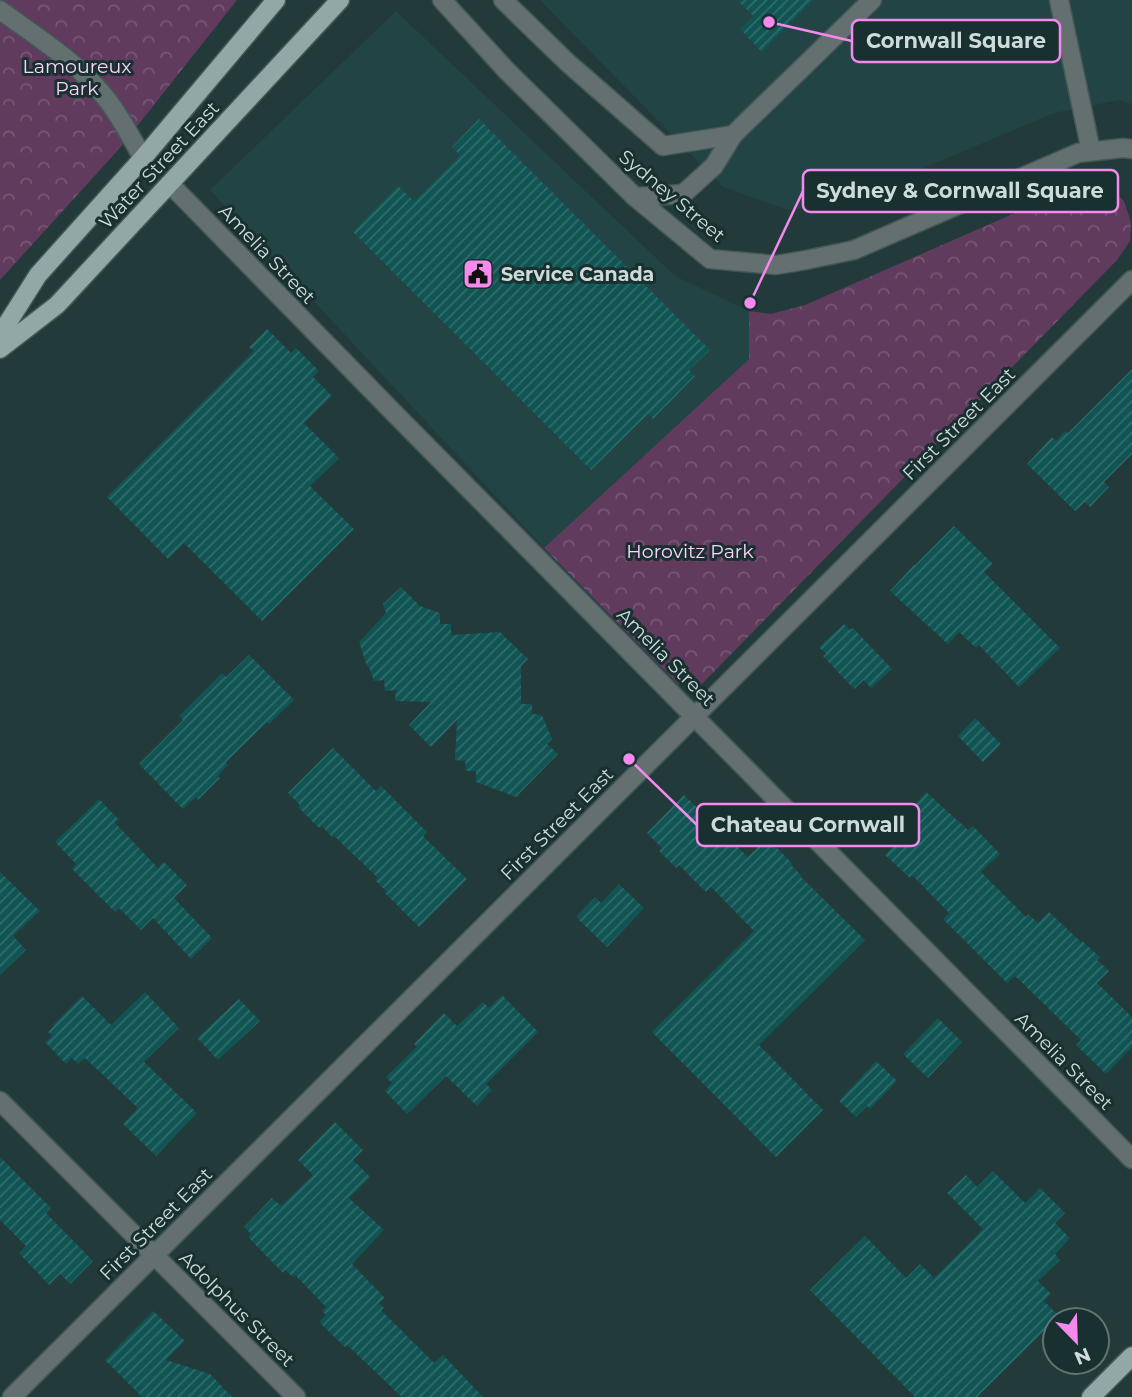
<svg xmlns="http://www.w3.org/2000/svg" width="1132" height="1397" font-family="Montserrat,sans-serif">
<defs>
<pattern id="park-crowns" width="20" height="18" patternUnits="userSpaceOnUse" patternTransform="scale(1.75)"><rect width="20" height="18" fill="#613b5e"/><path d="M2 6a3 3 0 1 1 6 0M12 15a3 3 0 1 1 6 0" fill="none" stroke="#765774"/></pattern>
<pattern id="building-hatch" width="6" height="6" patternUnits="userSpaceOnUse" patternTransform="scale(1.75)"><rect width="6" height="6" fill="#105454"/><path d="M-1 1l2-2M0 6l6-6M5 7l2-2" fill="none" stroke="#326c6c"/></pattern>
</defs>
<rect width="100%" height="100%" fill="#233a3a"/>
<g fill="#244">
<path d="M540,0H1132V104L1119,100L1054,113L843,202L788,210L723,187Z"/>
<path d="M396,11L675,276L749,311V359L544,548L210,190Z"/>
</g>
<g fill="url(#park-crowns)">
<path d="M0,0H237L119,149L0,280Z"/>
<path d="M1079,185L1107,186L1124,201L1131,222L1130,241L1117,260L700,686L678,684L544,548L749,359V311L771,314L805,305Z"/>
</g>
<g fill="url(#building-hatch)">
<path d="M737,0H813L762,52L740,29L753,16Z"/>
<path d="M479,119L710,350L689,370L695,376L653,419L648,414L591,470L353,232L398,186L414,201L460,155L452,147Z"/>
<path d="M267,329L291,353L296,348L319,371L313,377L332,396L304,423L339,458L310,486L354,529L262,621L184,543L168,559L107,497L254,351L249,347Z"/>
<path d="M1132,369V454L1104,482L1109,487L1090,507L1085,502L1075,511L1027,464L1052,437L1056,441L1065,431L1068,433Z"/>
<path d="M954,526L993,564L984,572L1060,648L1019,687L979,645L976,648L959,632L948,644L890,591L914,565H915Z"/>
<path d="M401,587L420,606L440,613V624H451V635L500,632L528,659L521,666V704H532V714L542,715L552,739L547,744L558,754L516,797L476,782V771H466L465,761L455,760L457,720L431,747L409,725L431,702L395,701L396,690L385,691L384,680L374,681L369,667L367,666L359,642L386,613L383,604Z"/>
<path d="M844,624L850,630L853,628L892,669L871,688L864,680L854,689L823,656L826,654L819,647Z"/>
<path d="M249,655L294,700L269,724L267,722L226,762L228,765L218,776L220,778L198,800L196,797L183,809L139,764L183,720L179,716L222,673L226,677Z"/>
<path d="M975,718L1001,744L983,762L958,736Z"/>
<path d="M333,748L376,791L381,786L427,832L423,836L467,879L419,927L385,893L387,892L375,880L378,878L334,836L332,837L322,826L319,828L298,807L300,805L288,793Z"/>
<path d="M926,792L968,830L973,826L1000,854L981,872L1026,917L1028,914L1038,923L1049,912L1081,942L1082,941L1100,957L1097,960L1109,971L1097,983L1132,1017V1047L1106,1074L1076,1045L1081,1040L1015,976L1007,983L943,919L949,913L912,875L910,878L885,855L895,844L878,829L897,808L905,816Z"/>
<path d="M684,795L748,857L767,838L793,864L791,865L802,876L801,877L865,940L759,1045L823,1110L776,1157L652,1032L754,931L711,887L706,892L679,865L676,868L659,851L662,848L647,833Z"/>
<path d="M99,799L119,820L115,823L158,868L164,862L187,885L174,898L212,938L191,959L153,918L141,930L119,908L115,912L72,869L76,864L55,842Z"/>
<path d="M0,872L40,911L13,936L26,950L0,975Z"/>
<path d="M619,884L644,908L607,947L576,917L595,897L601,903Z"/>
<path d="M145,992L179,1028L144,1062L197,1113L156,1156L123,1124L138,1108L85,1058L78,1064L72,1058L66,1064L45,1042L52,1036L48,1032L54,1026L53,1025L82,996L111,1025Z"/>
<path d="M502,995L538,1032L486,1084L492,1090L477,1106L446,1076L407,1114L385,1091L392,1083L386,1077L417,1047L414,1044L444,1013L457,1026L483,1002L489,1008Z"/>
<path d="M239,999L260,1021L218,1060L197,1038Z"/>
<path d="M938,1018L962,1042L928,1078L903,1054Z"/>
<path d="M876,1061L897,1081L870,1109L867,1106L856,1117L839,1101Z"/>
<path d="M335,1122L363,1150L353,1160L370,1177L349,1198L384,1230L352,1264L385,1298L379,1303L384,1308L381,1310L434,1363L443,1355L483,1397H402L347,1345L345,1347L319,1322L326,1315L322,1311L326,1307L295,1275L293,1277L285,1270L283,1273L248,1237L251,1234L244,1227L272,1198L281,1206L313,1175L298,1160Z"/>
<path d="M0,1157L51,1208L46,1213L93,1261L70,1284L60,1274L49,1285L19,1253L26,1246L0,1220Z"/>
<path d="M993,1171L1025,1203L1040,1188L1065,1213L1055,1223L1070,1238L1055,1254L1060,1260L1038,1281L1051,1294L1044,1301L1059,1316L977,1397H915L810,1290L865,1236L906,1278L920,1264L934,1278L983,1229L947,1193L966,1175L977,1187Z"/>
<path d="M153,1311L185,1341L166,1360L210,1374L232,1397H142L105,1360Z"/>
</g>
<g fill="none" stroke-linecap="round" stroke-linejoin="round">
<g stroke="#425757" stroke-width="21">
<g id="minor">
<path d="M442,0L506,70L635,197L710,259L776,265L806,260L854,250L1078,153L1123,148L1132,149"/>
<path d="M503,0L568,63L663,146L733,135"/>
<path d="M1059,0L1091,151"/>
<path d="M0,10C37,37 76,61 105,97C120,115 131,138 143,158"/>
<path d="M170,184L395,414L1132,1159"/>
<path d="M635,197L683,194L714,166L733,135L872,0"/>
<path d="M0,1101L296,1397"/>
<path d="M12,1397L1132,280"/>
</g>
</g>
<g stroke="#425757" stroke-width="21">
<g id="major">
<path d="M0,335L38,275L143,158L276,0"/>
<path d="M0,349L57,305L340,0"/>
<path d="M1091,1397L1132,1356"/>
</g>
</g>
<use href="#minor" stroke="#646f6f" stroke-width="18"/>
<use href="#major" stroke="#92a8a7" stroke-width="18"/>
</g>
<defs>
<g id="civic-square" transform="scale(1.575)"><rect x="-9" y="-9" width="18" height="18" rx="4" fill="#f589ee" stroke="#193030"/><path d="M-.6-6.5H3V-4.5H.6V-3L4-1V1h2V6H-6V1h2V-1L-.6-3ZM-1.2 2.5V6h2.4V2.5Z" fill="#111"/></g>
</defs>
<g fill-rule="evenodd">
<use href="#civic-square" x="478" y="274"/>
</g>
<g text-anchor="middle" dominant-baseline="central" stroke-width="6" stroke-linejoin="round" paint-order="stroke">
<g font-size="19" fill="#fbd3f7" stroke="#193030">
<text x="77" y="66">Lamoureux<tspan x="77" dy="22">Park</tspan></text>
<text x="690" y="551">Horovitz Park</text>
</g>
<g font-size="19" fill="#cedbdb" stroke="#193030">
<text transform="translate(159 165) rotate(-47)">Water Street East</text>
<text transform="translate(672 196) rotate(40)">Sydney Street</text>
<text transform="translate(267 254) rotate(46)">Amelia Street</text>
<text transform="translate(959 424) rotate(-45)">First Street East</text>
<text transform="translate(666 657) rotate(45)">Amelia Street</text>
<text transform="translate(557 824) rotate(-45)">First Street East</text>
<text transform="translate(1064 1061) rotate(45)">Amelia Street</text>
<text transform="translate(156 1224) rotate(-45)">First Street East</text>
<text transform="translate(237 1309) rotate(45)">Adolphus Street</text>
</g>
<g font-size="19" font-weight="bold" fill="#cedbdb" stroke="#193030" text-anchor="start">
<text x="501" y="274">Service Canada</text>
</g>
</g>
<path fill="none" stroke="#f589ee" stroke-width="2.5" d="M769 22L852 41M750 303L803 191M629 759L697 825"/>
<g fill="#f589ee" stroke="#193030" stroke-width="2.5">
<circle cx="769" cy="22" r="7"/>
<circle cx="750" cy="303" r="7"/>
<circle cx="629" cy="759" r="7"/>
</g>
<g fill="#193030" stroke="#f589ee" stroke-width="2.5">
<rect x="852" y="20" width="208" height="42" rx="7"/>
<rect x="803" y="170" width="315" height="42" rx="7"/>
<rect x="697" y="804" width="222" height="42" rx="7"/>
</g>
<g font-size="21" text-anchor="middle" font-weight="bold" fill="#cedbdb">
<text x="956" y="48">Cornwall Square</text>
<text x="960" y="198">Sydney &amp; Cornwall Square</text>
<text x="808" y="832">Chateau Cornwall</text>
</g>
<g transform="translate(1076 1341) rotate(157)"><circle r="33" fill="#193030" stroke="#617474" stroke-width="2"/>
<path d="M0-5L12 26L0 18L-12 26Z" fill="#f589ee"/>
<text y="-10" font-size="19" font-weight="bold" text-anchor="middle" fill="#cedbdb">N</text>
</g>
</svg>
